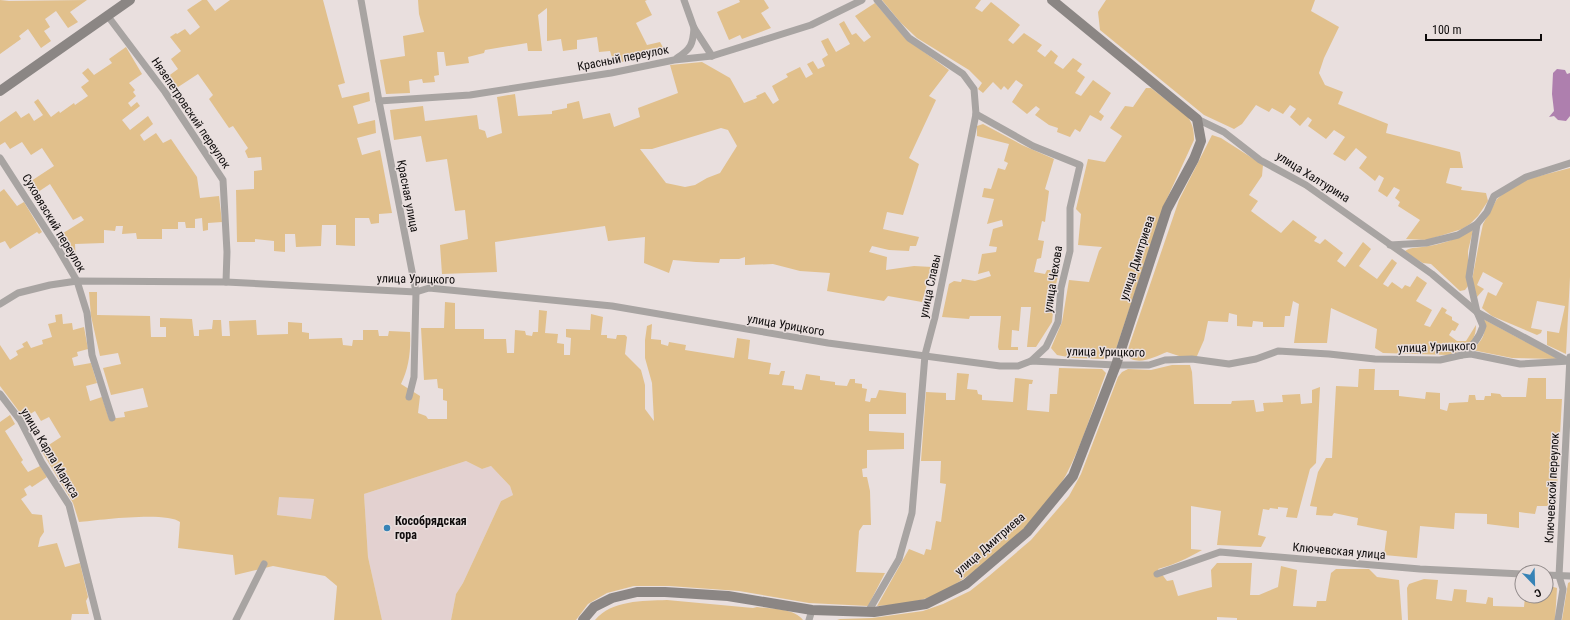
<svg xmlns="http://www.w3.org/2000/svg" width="1570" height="620" font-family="'Roboto Condensed',sans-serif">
<rect width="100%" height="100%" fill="#e9dfde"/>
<g fill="#e3d1d0">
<path d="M466,461L482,469L491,466L510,486L513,495L501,501L463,583L456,594L451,620H382L368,557L364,494Z"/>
<path d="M279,496L314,499L311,519L277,515Z"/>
</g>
<g fill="#e1c08c" fill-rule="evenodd">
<path d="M0,0L9,1L87,0L70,12L78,22L68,28L56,11L45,19L50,27L44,31L51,41L41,48L28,29L19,36L21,39L0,54Z"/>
<path d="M202,0H207L215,11L230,0H323L345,83L338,85L342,98L369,92L370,101L353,106L358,124L375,120L376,133L357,138L362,155L380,150L392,213L379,214V223L371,224L369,218H355V246L336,245V225H322L321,246L296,247L295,234H285V252L274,251V241L255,239V242H237L236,190L254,189V171L262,170L261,157L248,158L245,151L248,148L233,126L229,128L209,99L213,95L198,74L172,91L163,80L178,69L171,59L181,51L170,37L176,33L177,34L185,29L190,35L200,27L187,10Z"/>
<path d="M418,0H647L645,1L652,15L636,23L647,45L660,42L665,51L614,64L610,51L599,52L597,37L577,40V49L563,51L561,39L547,41V8L538,15L542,51H528L527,43L485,50L484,53L468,57L469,63L446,66L444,52H437L439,75L434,76L435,82L423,83L422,79L409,81L410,93L386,94L380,60L405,56L403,36L424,32L419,14Z"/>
<path d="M739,0H764L769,8L761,13L771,28L742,39L740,35L729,40L717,12L740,2Z"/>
<path d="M882,0H981L975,8L982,12L991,2L1020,25L1008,40L1013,44L1024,33L1042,45L1037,51L1045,57L1051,50L1058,56L1054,63L1063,69L1073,58L1082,64L1077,71L1085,77L1075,93L1081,96L1093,80L1111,93L1099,112L1104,116L1101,121L1090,115L1080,132L1075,129L1070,137L1057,132L1058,128L1049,125L1035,115L1040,109L1036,106L1027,114L1012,102L1023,85L1016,80L1008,90L1004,86L1001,90L993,82L983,93L978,89L982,83L969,70L917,38L901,23Z"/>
<path d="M1106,0H1315L1311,11L1339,27L1324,58L1319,73L1325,85L1343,92L1338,104L1388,124L1386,133L1460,152L1463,168H1450L1446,183L1462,187L1461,190L1486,193L1488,201L1478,216L1470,224L1462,229L1427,240L1406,239L1420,220L1398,206L1400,202L1395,198L1400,190L1394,187L1387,197L1378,191L1384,178L1379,175L1375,181L1359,168L1367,157L1356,148L1345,161L1333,154L1345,137L1334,130L1326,139L1308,126L1312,120L1308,117L1300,126L1290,117L1296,109L1290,105L1283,114L1272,108L1269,112L1256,105L1242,124L1234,129L1204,115L1100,30L1098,12Z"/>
<path d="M875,3L906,39L949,70L929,96L936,100L909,158L919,164L903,215L887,212L883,229L919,237L916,246H910L909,251L889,250L872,246L869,252L887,257L886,270L914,266L932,267L922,302L888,296L884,301L827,291L830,273L800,271L773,264L745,265V257L739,259H720L719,263L696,262L673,260L669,273L644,263L645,237L608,241L605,226L495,242L497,272L442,274L440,245L468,239L465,210L455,211L447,159L426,162L421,136L394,140L390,110L423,106L425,121L477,115L479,129L485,131L487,138L502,133L497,97L515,94L518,116L552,114V111L567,108V104L579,101L583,119L610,113L614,127L640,117L638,108L678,93L670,65L702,62L730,78L744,103L757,98L756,96L765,92L773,104L779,100L772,86L788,77L786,74L800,67L806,78L813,74L807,64L813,61L818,69L825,66L822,59L828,55L821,41L828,38L836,52L850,44L839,24L844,21L852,35L856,33L864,42L871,37L855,16ZM721,128L728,130L737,146L720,173L707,178L695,185L685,187L666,183L640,149H652Z"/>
<path d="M126,47L142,74L129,83L135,90L133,92L136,96L128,103L131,107L137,102L140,106L122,120L130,130L148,116L153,124L140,135L144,141L156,133L163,143L171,139L197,177L200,198L219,196L222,222L208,223V230L203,231L202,218L195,219V228H186L185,222H178V229H162V239H137L136,233L122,234L123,226H116L115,231L104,230V243L75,244L76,263L60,235L84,220L81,216L73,220L50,184L32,196L25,185L54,166L42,148L31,155L22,142L10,149L5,142L0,145V122L16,111L21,118L29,113L34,121L43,115L34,102L38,99L51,117L59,111L60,113L74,103L75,105L88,96L81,87L89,81L82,73L88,68L94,75L112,63L109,59Z"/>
<path d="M1146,88H1151L1188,117C1193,125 1194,131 1194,140L1164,205L1114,355L1103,359L1073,358L1057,355L1051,348L1062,322L1069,280L1089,282L1099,251L1102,247L1078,245L1081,214L1076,209L1088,159L1105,162L1122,136L1110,128L1125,106L1133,107Z"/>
<path d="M983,124L1022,145L1054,159L1045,189L1049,191L1045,222L1042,221L1038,240L1044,241L1041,258L1037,259L1034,272L1045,274L1047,270H1059L1056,285L1052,322L1036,347H1027L1031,307H1021L1019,331L1012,330L1011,347H1018V350H999L998,347L1001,316H970L969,319L942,317L949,284L954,281L961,282L962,279L975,281L991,276L989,271L978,274L982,254L996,252L997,247L989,246L993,229L1003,226L1002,220L987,224L994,199L982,197L984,188L991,189L998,168L1005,170L1008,163L1004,161L1009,144L977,136V126Z"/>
<path d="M1212,135L1221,138L1263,165L1262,176L1249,195L1258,201L1251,211L1281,233L1293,220L1317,237L1314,241L1320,244L1325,239L1343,253L1337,261L1345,267L1363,242L1371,249L1359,266L1377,279L1392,259L1397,263L1383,284L1388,287L1392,282L1402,289L1405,285L1410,287L1417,276L1427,283L1416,301L1432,310L1424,325L1430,327L1442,307L1447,310L1445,313L1452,317V320L1459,324L1455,331L1452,330L1449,335L1457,341H1466L1476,325C1476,343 1465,350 1449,355L1383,353L1375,348L1377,329L1331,308L1327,343H1294L1299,304L1293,301L1290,316H1285L1284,327H1263V322L1253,321L1252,327L1237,326V315L1229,313L1228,322L1208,321L1204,340L1197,356H1179L1167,352C1154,357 1137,367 1126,355L1179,200Z"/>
<path d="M1570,168V277L1566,354L1547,345V331L1559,333L1565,306L1537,301L1531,328L1542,330L1541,333L1537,335L1492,316L1482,308L1488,292L1496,296L1503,283L1483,272L1477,285L1484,289L1477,297L1472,280L1480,238L1483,224L1497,199L1504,193L1528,179Z"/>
<path d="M4,189L17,206L24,202L42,232L39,234L37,232L10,249L5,241L0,243V192Z"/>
<path d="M1473,230L1468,251V286L1465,290L1460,291L1431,264L1423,263L1404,252C1409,247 1416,248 1422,247C1442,245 1455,239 1473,230Z"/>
<path d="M89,292H97V315L150,316L151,337H166V327H160V318L192,319L194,336H199V330L212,329L213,320H221L222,336H230L229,321L256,320L257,335L288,334V322L302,323V332L309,333V339L342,338L343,345L352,346L353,340H363V330H378L379,336H388L389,331L410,332C411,350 409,368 401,384L420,396L418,413L426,416L428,419H447V401L443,400V389L438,388L437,379L424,380L421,328H444L445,302L455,303V329H484V339H506L507,353H514L515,330L525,331L526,335L532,336L533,332H538L539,310L547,311L545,333L558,334L557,343L564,344V355H570L571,338L566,337V329L590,330L591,314L603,317L601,335H607V338L616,339L617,335H625L627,337L625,354L641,370L645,385V409L654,421L652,383L645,358V340L647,326L652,324L651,339L661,340V344L668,346L669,342L686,345L685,350L734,358L737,338L750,340L748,359L771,363L769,374L779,375L781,371H785L782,385L794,386V389L802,390L806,374L820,376V380L835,382V385L847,386L850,379H855V383L862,384V388L867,389L865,401L870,402L871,398H876L879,390L906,393V414H869V431L904,433V449L867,450V468L862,469L863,477H867L870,491L871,525H863L859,531L856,572L885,573L868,606L809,603L739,591L669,586H634L607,593L588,604L576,620H451L456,594L463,583L501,501L513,495L510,486L491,466L482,469L466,461L364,494L368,557L382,620H334L337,586L325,576L273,566L235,575L233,555L178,548L180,522C167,511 98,520 79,522L73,503L41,450L61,437L49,417L41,421L35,411L24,418L0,386V345L10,360L18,355L16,351L24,347L22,344L27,341L31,348L43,344L42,340L52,337L48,324L56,322L55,315L62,314L63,324L72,323L73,330L84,327L88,349L77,352L78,356L72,358L74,366L91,363L97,383L86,386L90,401L102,397L109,419L125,417L124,412L148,407L143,388L111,395L103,368L121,364L118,353L100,356L91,316ZM279,497L314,499L311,519L277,515Z"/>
<path d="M1483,319L1558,359L1512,358L1472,350C1482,341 1488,332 1483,319Z"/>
<path d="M1172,365H1190L1192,372L1194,404H1231L1232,401L1254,400L1256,412L1264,411L1263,403L1283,402L1282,395L1300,394L1301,404L1312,403V390L1320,387L1316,463L1310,469L1297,518L1286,517L1288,508L1278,507V509L1270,508L1269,510L1263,509L1258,535L1266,537L1261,547L1217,545L1221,511L1191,506V549L1202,550C1188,558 1174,565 1158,569L1167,581L1173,580L1178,596L1212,587L1211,570L1217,563H1252L1250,595H1259L1278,587L1281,566L1297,570L1293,606L1316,607L1317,601H1326L1331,573L1336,569H1369L1377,577L1399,580L1402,620H1237V618L1217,617V620H837L840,619L872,618L923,611L943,604L970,591L989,576L1031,540L1069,496L1081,474L1118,377L1122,372L1128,369L1151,370Z"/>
<path d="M1059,368L1102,369L1106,373C1093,407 1083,443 1066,475C1042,518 974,581 927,598C912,603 893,605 877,606L909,549L924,555L926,549L931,550L936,521L941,522L946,484L940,483L941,461H921L926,392L946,393V400H955L957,373L969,374L967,389L977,390L978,394L982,395V400L1013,402L1015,378L1033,380L1032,384H1029L1027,410L1049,412L1050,394H1057Z"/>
<path d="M1359,369H1375L1374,390H1399V396L1425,399L1426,392L1440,393V409L1447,411L1449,403L1468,402L1469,395H1475L1476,400H1484L1485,396H1491V393L1500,394L1502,397H1526L1528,378H1546V399H1562L1556,506H1537L1535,514L1519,512V528L1487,524V514L1455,513L1454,529L1420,526L1417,558L1384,555L1387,531L1357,525L1358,518L1334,513L1332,516L1316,515L1317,507L1310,506L1318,472L1326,458H1332L1336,386L1358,387Z"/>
<path d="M10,415L15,424L5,431L23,460L21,462L28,472L40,466L47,477L32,487L30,485L24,489L27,495L21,499L32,514L42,515L44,532L40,538L38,547L57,543L65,567L80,563L88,597L86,601L89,614H72L71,620H0V422Z"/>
<path d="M1424,579L1438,580L1436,599L1452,601L1454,589L1467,590L1466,602L1486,604L1488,597L1493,598V606L1524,607L1525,596H1546V585L1557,588L1555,620H1408L1407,588L1409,584Z"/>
<path d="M1570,582V620H1562L1568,583Z"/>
<path d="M667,600L753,608L757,607C770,609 794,608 803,620H595C612,600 642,601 667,600Z"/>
</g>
<path fill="#ae7fae" d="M1557,69L1565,70L1567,74L1570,73V116L1566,121L1558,120L1554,116L1549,117L1554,111L1552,94L1553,73Z"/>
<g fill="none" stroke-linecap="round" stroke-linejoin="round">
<g stroke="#a8a4a2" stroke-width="7">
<path d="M361,0L379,101L416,292L414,377L409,397"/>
<path d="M684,0L694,28L712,56"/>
<path d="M107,15L165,92L223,180L227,252L226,282"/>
<path d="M677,58C691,49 693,44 694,28"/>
<path d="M379,101L470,95L611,73L674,60L712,56L811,25L862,0"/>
<path d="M976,114L1033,146L1080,165L1070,208V251L1061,288L1058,322L1046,347L1031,361"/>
<path d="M1197,119L1224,132L1260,160L1306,185L1432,274L1477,312L1568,361"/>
<path d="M0,158L56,245L77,281L87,313L92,355L112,418"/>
<path d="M1390,245L1426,243L1458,235L1477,224"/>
<path d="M0,304L18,293L50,285L77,281L226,282L416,292L429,288L612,306L828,343L1000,366H1018L1031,361L1116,365H1149L1165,360L1192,359L1229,364L1256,359L1278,351L1329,354L1375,359L1440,360L1462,355L1471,354L1520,364L1570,361"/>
<path d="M1462,355C1472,346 1479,339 1483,326L1477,312L1469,277L1477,224L1487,212L1494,196L1526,177L1570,163"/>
<path d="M0,394L20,420L42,463L69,505L98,620"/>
<path d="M1157,574L1220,552L1420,569L1522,574"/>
<path d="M1546,575L1570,576"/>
<path d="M868,612L899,559L912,513L925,355L935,317L976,114L974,89L963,74L909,38L877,0"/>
<path d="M236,620L264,564"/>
<path d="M809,620L812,610"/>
<path d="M1558,620L1563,589L1559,576L1570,357"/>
</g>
<g stroke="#8b8684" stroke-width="10">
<path d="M0,91L130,0"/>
<path d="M583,620L594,607L612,598L637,592H665L728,596L812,610L874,612L926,604L966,584L1027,532L1073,476L1116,365L1167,209L1194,159L1201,141L1197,119L1052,0"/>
</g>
</g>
<circle fill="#3783b6" stroke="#e9dfde" stroke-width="1.5" cx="387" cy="528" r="4"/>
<g text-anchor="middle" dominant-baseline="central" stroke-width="3" stroke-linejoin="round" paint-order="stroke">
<g font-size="12" fill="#0e0b0b" stroke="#e9dfde">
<text transform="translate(623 58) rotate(-11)">Красный переулок</text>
<text transform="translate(191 113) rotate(56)">Нязепетровский переулок</text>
<text transform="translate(1313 177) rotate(32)">улица Халтурина</text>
<text transform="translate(408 196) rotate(79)">Красная улица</text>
<text transform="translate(54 223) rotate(59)">Суховязский переулок</text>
<text transform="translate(1137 258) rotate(-72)">улица Дмитриева</text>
<text transform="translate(416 279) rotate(1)">улица Урицкого</text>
<text transform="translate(1053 279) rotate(-81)">улица Чехова</text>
<text transform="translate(930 286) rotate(-78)">улица Славы</text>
<text transform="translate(786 325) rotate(10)">улица Урицкого</text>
<text transform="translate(1437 347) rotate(-2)">улица Урицкого</text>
<text transform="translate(1106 352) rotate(1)">улица Урицкого</text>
<text transform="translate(50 453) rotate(59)">улица Карла Маркса</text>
<text transform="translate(1552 488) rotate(-87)">Ключевской переулок</text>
<text transform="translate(990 544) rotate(-41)">улица Дмитриева</text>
<text transform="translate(1339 551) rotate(5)">Ключевская улица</text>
</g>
<g font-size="12" font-weight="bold" fill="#0e0b0b" stroke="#e9dfde" text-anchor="start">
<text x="395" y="521">Кособрядская<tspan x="395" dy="14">гора</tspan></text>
</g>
</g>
<g transform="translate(1534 584) rotate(157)"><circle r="19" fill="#e9dfde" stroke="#918a8a"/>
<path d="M0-3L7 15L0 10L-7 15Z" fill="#3783b6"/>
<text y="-6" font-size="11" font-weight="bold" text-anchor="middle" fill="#0e0b0b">С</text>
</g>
<path d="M1426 34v6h115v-6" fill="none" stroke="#0e0b0b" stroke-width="2"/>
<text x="1432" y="34" font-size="12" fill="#0e0b0b" stroke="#e9dfde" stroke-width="3" paint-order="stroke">100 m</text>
</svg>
